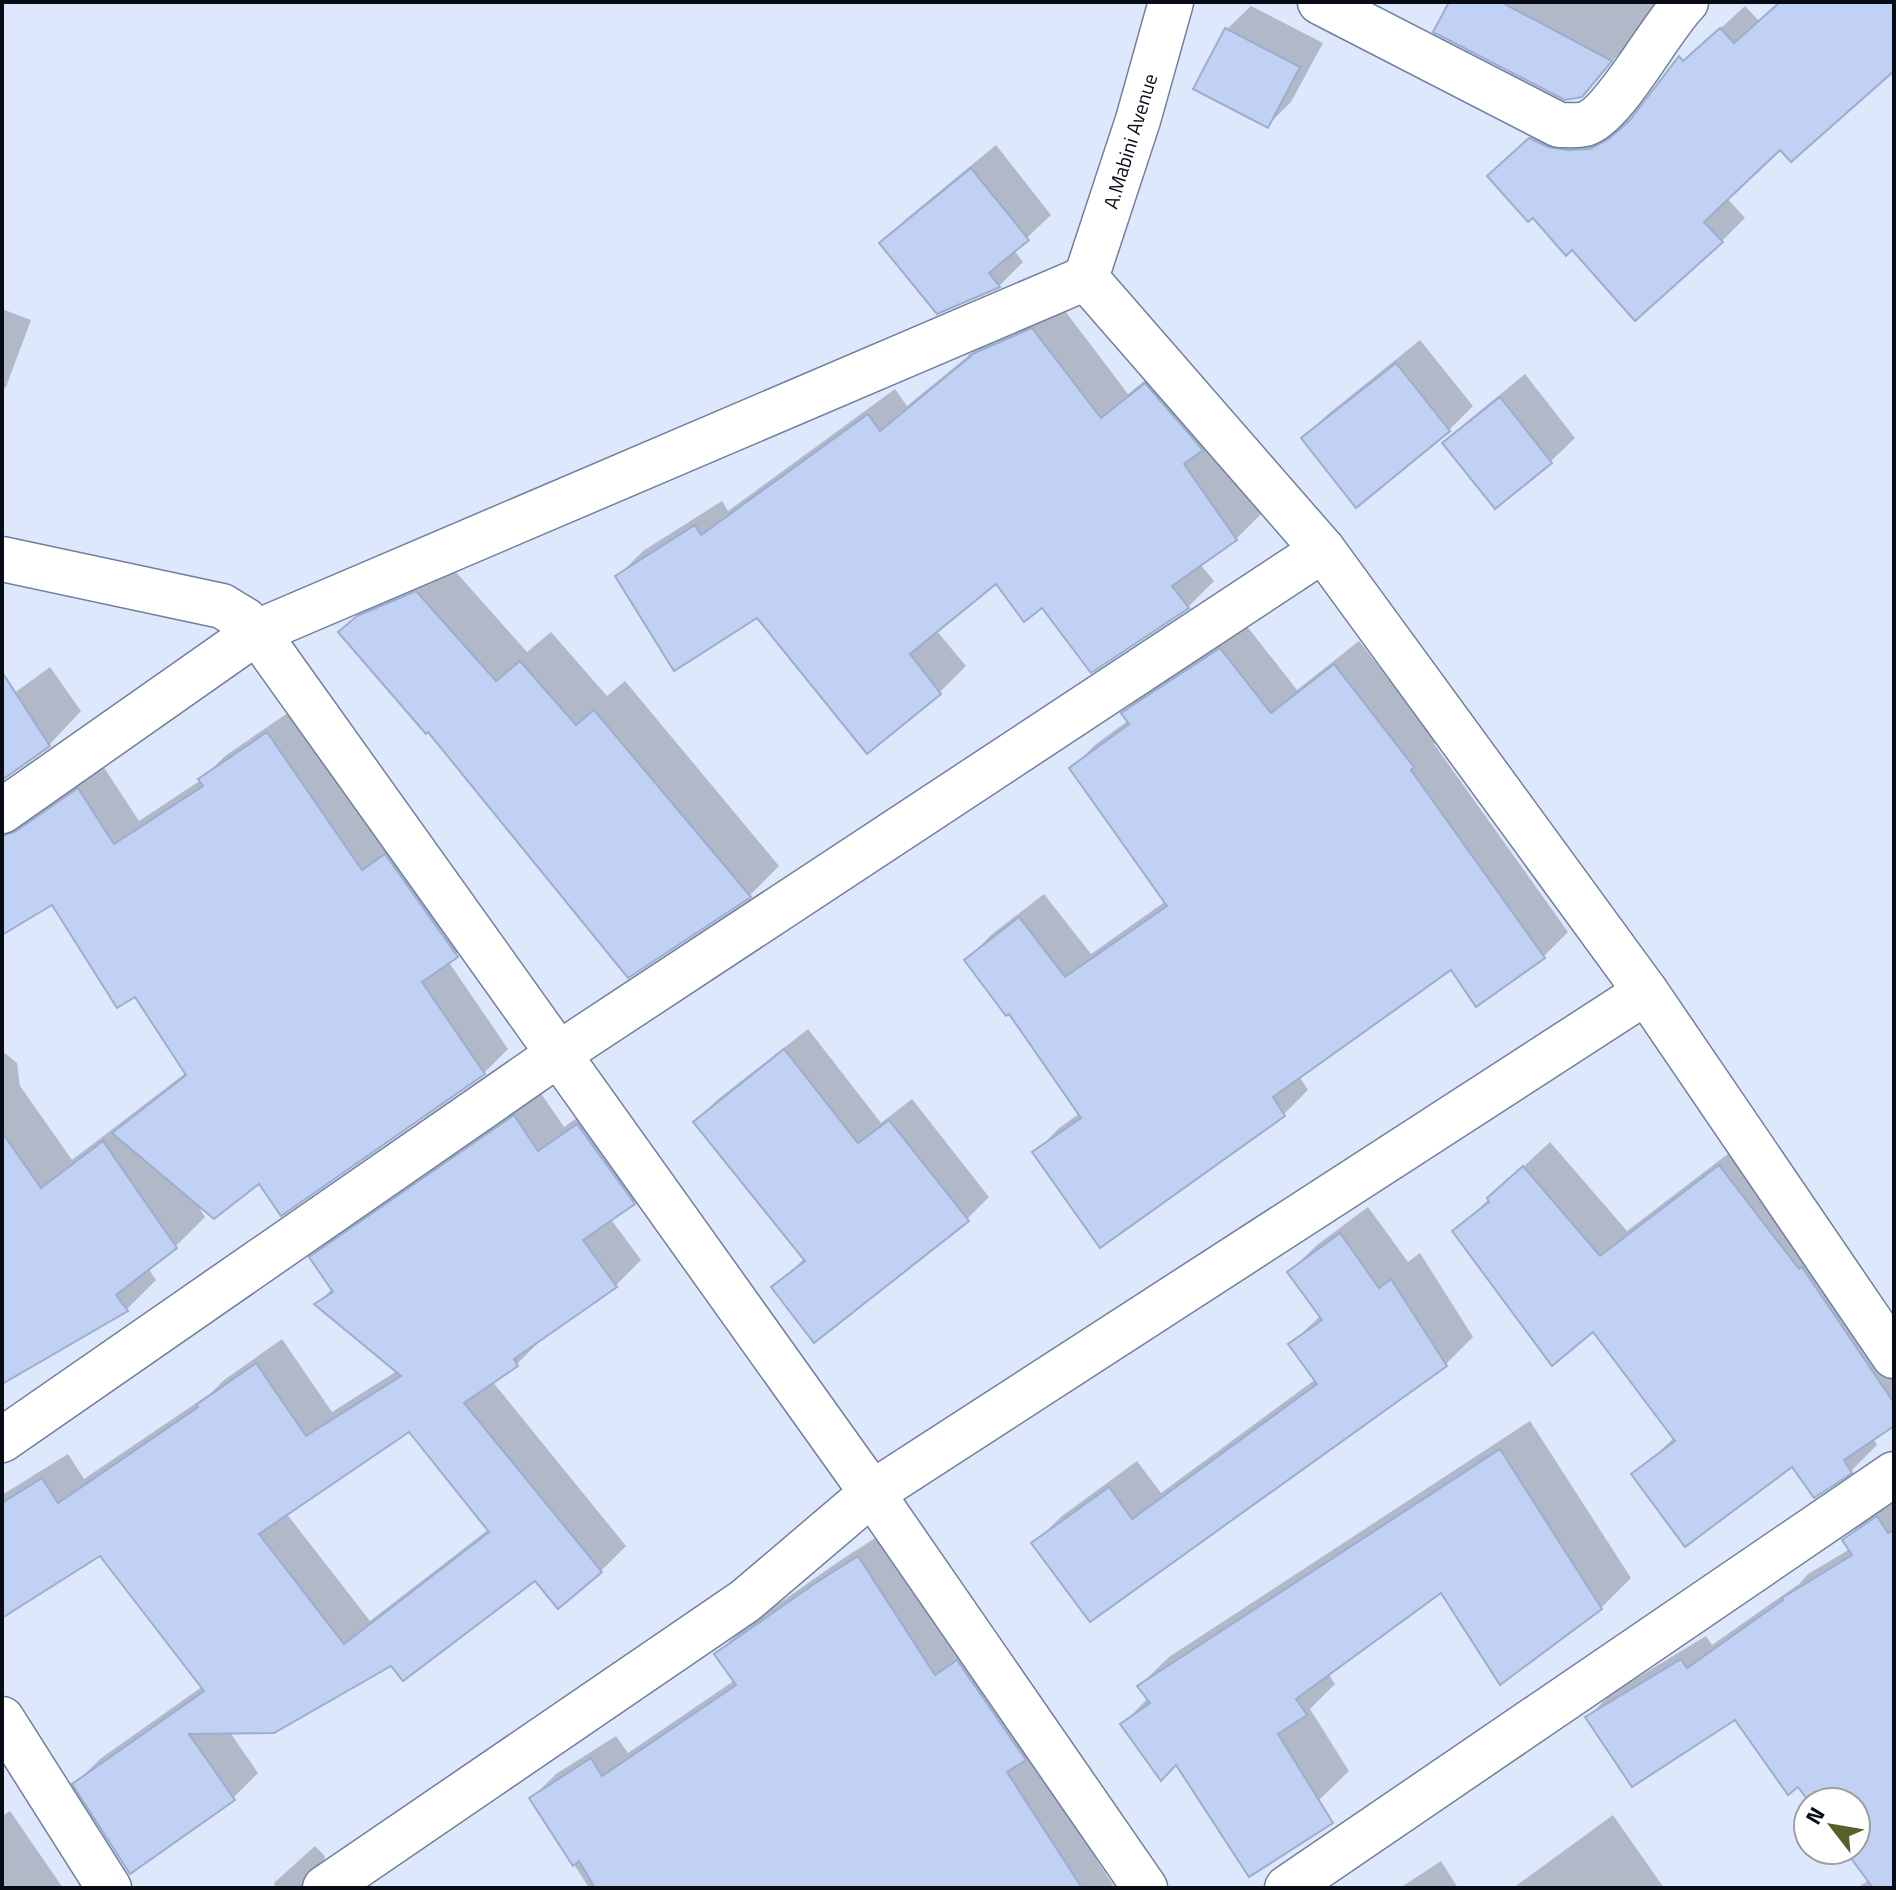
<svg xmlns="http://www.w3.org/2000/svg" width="1896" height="1890" font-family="'Titillium Web',sans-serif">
<rect width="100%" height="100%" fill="#dee8fc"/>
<g fill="#0003" fill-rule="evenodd">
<path d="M1451,2H1658L1624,49L1576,98Z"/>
<path d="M1780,2H1894V68L1780,148L1727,198L1745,218L1722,241L1572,248L1490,176L1554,115L1622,123L1636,115L1659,85L1745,6L1759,21Z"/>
<path d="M1251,6L1323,43L1291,102L1267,126L1227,29Z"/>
<path d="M996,145L1051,215L1014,250L1023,262L999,286L938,312L882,243L906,219Z"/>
<path d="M1059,303L1128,394L1172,359L1262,513L1236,539L1200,564L1214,581L1188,607L1042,605L996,581L936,630L966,666L940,692L867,751L757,615L617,577L643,551L722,501L728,511L895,389L907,406L984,343Z"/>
<path d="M2,309L31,320L6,387L2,391Z"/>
<path d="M1420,340L1473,406L1449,430L1303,439L1327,415Z"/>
<path d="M1525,374L1575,438L1551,461L1496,506L1445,443L1469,420Z"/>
<path d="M447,562L527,652L551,632L607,696L625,681L779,866L749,896L429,729L340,633L370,602Z"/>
<path d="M1246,625L1297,690L1359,641L1437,741L1434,744L1568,932L1543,957L1452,967L1299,1076L1308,1090L1284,1114L1035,1153L1059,1128L1080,1113L1009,1012L967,960L991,935L1044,894L1091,954L1166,901L1072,768L1096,744L1129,720L1123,713L1148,689Z"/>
<path d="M50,667L81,711L49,745L3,778L2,781V702Z"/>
<path d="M292,710L481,931L448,961L508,1049L484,1073L281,1213L260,1181L197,1204L205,1217L175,1247L148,1268L156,1280L126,1310L2,1361V1051L17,1063L20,1086L72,1160L187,1072L136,994L53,902L2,932V792L103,766L139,821L201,780L225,756Z"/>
<path d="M808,1029L881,1123L912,1099L989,1197L967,1219L773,1288L805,1258L695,1122L717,1100Z"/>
<path d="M540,1092L564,1127L603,1100L659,1177L633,1202L610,1218L641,1260L616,1285L542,1339L516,1365L492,1381L626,1546L601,1571L536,1578L392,1663L229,1731L258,1773L233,1798L75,1784L100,1759L203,1686L101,1553L2,1616V1495L68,1454L84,1479L211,1393L224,1380L282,1339L332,1412L397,1371L317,1304L333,1288L312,1258L337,1232ZM409,1429L489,1529L370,1621L286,1513Z"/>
<path d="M1746,1140L1894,1338V1423L1873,1438L1877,1445L1851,1471L1793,1464L1634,1475L1675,1437L1593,1329L1455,1231L1550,1142L1627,1231Z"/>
<path d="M1368,1207L1408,1262L1420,1253L1473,1337L1445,1365L1090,1619L1034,1543L1062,1516L1137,1461L1161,1493L1316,1379L1291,1344L1321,1315L1289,1272L1317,1245Z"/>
<path d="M1530,1421L1631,1578L1601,1608L1442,1590L1328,1673L1335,1684L1310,1709L1349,1771L1319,1800L1237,1855L1177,1762L1123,1724L1148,1698L1139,1686L1169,1657Z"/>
<path d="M1894,1499V1888H1857L1869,1880L1847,1850H1856V1802H1811L1736,1717H1588L1612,1693L1706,1636L1712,1645L1799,1584L1808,1574L1850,1549L1844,1540L1869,1516Z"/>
<path d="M883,1533L1100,1854L1096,1859L1115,1888H589L532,1798L556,1774L616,1736L628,1753L735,1680L717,1654L741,1630L841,1560Z"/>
<path d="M10,1811L63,1888H2V1812L4,1815Z"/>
<path d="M1613,1815L1664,1888H1513Z"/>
<path d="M315,1846L325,1856L324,1865L355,1888H276L274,1883Z"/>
<path d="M1441,1861L1458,1888H1400Z"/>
</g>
<g fill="#c1d1f3" stroke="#9dadcd" stroke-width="2" fill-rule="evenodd">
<path d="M1449,2H1501L1612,61L1582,97L1565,100L1433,32Z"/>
<path d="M1780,2H1894V71L1791,162L1780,150L1704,222L1723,242L1635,321L1572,250L1566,256L1533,218L1528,222L1487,176L1529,138L1548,147L1568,150L1590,149L1609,139L1629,121L1679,56L1683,61L1720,28L1734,43Z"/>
<path d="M1225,28L1300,67L1268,128L1193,89Z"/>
<path d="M971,168L1029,240L989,273L1000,287L937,314L879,243Z"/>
<path d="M1032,328L1101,418L1145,383L1203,450L1184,464L1237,540L1172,586L1189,608L1091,673L1042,608L1024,622L996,584L910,654L941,694L867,754L757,618L674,671L615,576L695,525L701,535L868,414L880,431L971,356L970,355Z"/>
<path d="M1396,363L1450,431L1356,508L1301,438Z"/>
<path d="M1500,397L1552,463L1495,509L1442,443Z"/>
<path d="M416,591L496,681L520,661L576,725L594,710L751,897L628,978L428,732L426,734L338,632L357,616Z"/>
<path d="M1220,648L1271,713L1334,664L1414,767L1411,770L1545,958L1476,1007L1451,970L1273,1097L1285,1116L1100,1248L1032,1152L1081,1118L1009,1014L1006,1016L964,960L1019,917L1065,977L1167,906L1069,768L1129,724L1121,713Z"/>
<path d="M2,672L50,746L2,780Z"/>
<path d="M267,732L362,870L385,854L458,957L422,982L485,1074L281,1216L259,1184L214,1219L112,1133L186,1075L135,997L117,1008L52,905L2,935V836L16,831L78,788L114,844L203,786L198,779Z"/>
<path d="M784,1049L858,1143L889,1120L969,1221L814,1343L771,1287L805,1261L693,1122Z"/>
<path d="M514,1115L538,1151L577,1124L635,1204L583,1240L617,1287L514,1359L518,1366L464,1403L602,1572L558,1609L535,1581L403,1681L391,1666L274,1733L189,1734L235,1800L130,1874L72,1784L204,1691L100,1556L2,1618V1503L42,1478L58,1503L198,1407L196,1405L256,1363L306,1436L401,1376L314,1304L333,1292L309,1257ZM409,1432L489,1532L344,1644L259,1534Z"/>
<path d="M2,1132L41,1188L103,1141L177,1248L116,1295L128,1311L2,1384Z"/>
<path d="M1719,1165L1799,1269L1802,1267L1894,1403V1426L1844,1460L1852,1473L1814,1498L1792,1467L1685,1547L1631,1474L1675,1441L1593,1332L1552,1366L1452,1231L1489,1202L1487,1198L1523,1166L1600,1256Z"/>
<path d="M1340,1233L1379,1288L1391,1279L1447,1366L1090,1622L1031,1543L1109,1487L1132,1519L1317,1384L1288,1344L1322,1320L1287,1272Z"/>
<path d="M1500,1449L1602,1609L1500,1685L1441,1593L1296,1699L1307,1715L1278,1734L1333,1823L1249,1877L1176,1765L1161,1781L1120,1724L1150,1703L1137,1686Z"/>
<path d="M1877,1516L1888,1533L1894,1530V1888H1873L1845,1850H1856V1802H1809L1798,1787L1788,1795L1735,1720L1632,1787L1585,1717L1681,1659L1687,1668L1783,1600L1782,1598L1852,1555L1842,1540Z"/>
<path d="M858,1556L935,1675L957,1660L1026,1760L1007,1772L1082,1888H595L579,1861L573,1866L529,1798L591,1758L602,1776L736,1685L714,1654L814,1584Z"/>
</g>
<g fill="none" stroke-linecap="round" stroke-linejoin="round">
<g stroke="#707f9d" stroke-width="47">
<g id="minor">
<path d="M1320,2L1559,125C1567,125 1577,126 1585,124C1614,116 1660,28 1686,2"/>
<path d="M2,559L222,606L245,620L257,632L872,1493L1145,1888"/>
<path d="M2,811L257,632L1086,278"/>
<path d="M2,1440L560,1053L1323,550"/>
<path d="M2,1719L109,1888"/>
<path d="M325,1888L745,1601L872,1493L1646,992"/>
<path d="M1287,1888L1894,1474"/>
</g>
</g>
<g stroke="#707f9d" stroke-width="47">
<path id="tertiary" d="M1171,2L1138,120L1086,278L1323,550L1646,992L1894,1356"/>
</g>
<use href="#minor" stroke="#fff" stroke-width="44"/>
<use href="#tertiary" stroke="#fff" stroke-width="44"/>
</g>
<g text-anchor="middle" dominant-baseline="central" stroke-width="8" stroke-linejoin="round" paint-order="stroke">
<g font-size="20" fill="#070c17" stroke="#fff">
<text transform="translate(1130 141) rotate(-73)">A.Mabini Avenue</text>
</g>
</g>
<rect width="1896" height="1890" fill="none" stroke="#070c17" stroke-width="8"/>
<g transform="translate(1832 1826) rotate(301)"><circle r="38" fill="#ffffff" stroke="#9c9ea2" stroke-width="2"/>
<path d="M0-6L14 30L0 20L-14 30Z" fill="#585e2c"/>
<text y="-12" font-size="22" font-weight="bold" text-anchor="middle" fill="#070c17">N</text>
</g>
</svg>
